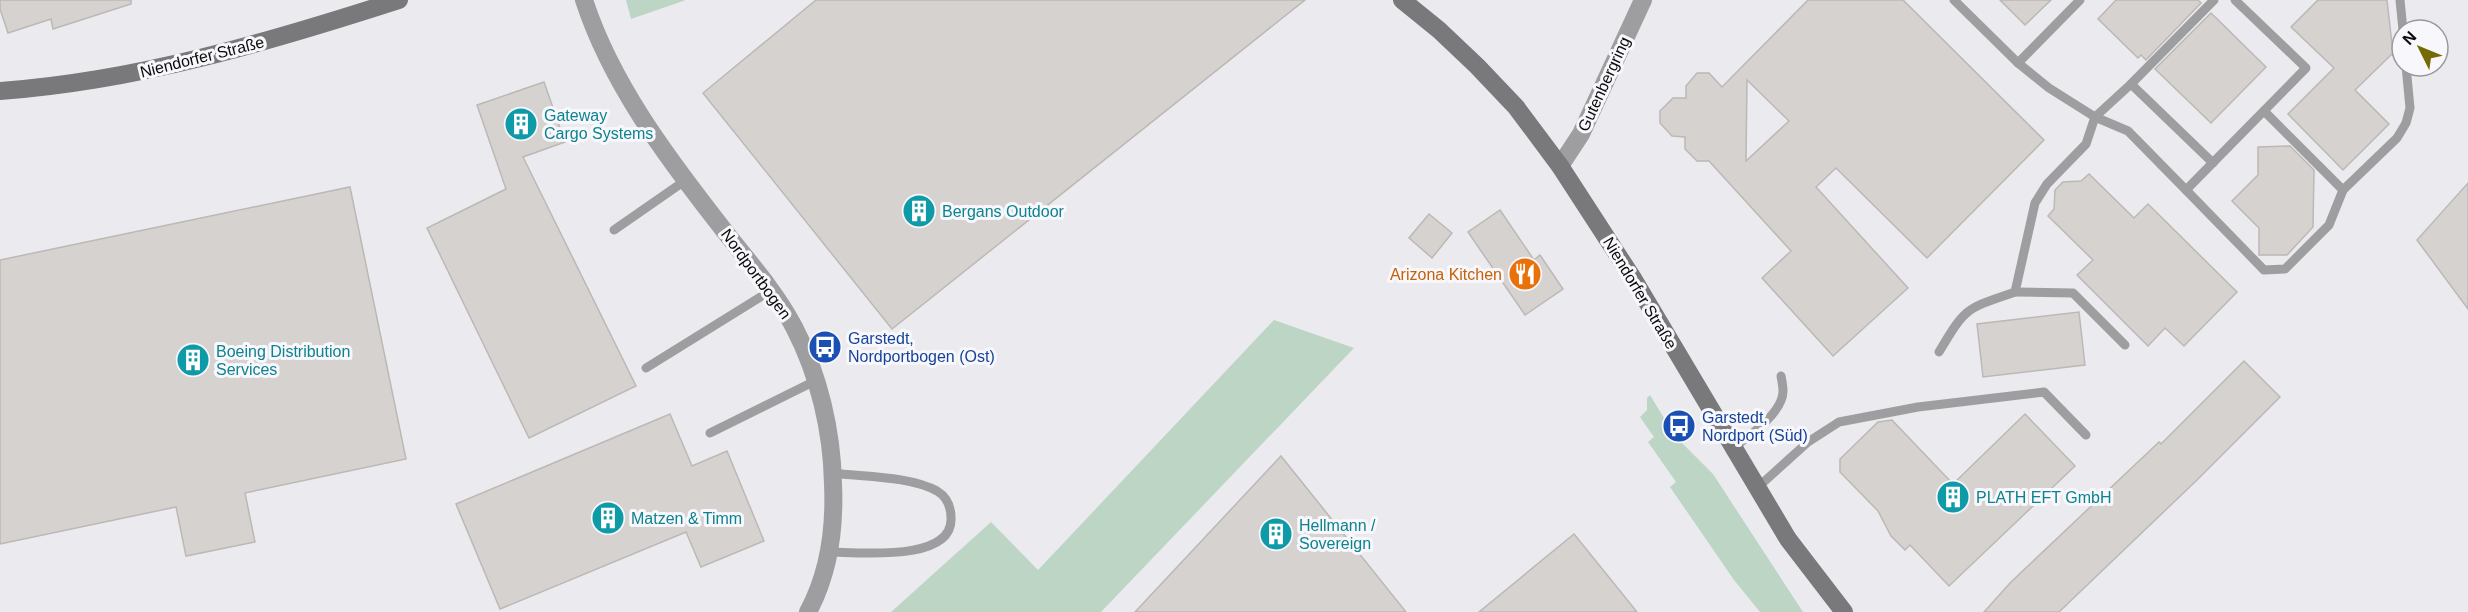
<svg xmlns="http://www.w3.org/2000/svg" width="2468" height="612" font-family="Arial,sans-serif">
<rect width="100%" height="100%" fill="#ebebef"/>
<g fill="#bdd5c5">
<path d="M626,0H686L631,19Z"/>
<path d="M1274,320L1354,348L1101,612H891L991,522L1038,570Z"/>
<path d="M1650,395L1675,436L1713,474L1803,612H1760L1734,580L1670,487L1676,482L1648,442L1654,437L1640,417L1647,410V398Z"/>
</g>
<g fill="#d6d2d0" stroke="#bbb8b5" stroke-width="1.5" fill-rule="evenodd">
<path d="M0,0H131V4L53,29L51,19L8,33L0,9Z"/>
<path d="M816,0H1305L892,329L703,93Z"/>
<path d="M1808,0H1903L2044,140L1927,258L1836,168L1816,187L1908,288L1833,356L1762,278L1791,251L1709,161H1697L1685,149V137L1672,136L1660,123V111L1673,98H1686V86L1697,73H1709L1722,87ZM1747,80L1789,121L1746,161Z"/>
<path d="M2000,0H2051L2025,25Z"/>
<path d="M2116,0H2198L2201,3L2146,60L2141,55L2138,58L2098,19Z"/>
<path d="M2318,0H2387L2393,53L2355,90L2389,124L2343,170L2288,114L2334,68L2291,27Z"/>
<path d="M2211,13L2266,67L2211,123L2155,69Z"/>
<path d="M544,82L565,142L523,157L636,386L529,438L427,228L506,189L477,105Z"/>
<path d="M2290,146L2314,170L2313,227L2287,255H2259V228L2232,201L2258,175V147Z"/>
<path d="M2089,174L2134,218L2148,204L2237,292L2184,346L2165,328L2148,346L2077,275L2093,260L2048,216L2054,209L2055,190L2063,182L2081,181Z"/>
<path d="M2468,183V309L2417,240Z"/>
<path d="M350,187L406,459L245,493L255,542L186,556L176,507L0,544V260Z"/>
<path d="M1500,210L1534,260L1540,255L1563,289L1525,315L1468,232Z"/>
<path d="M1429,214L1452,233L1432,258L1409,238Z"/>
<path d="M2079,312L2085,365L1983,377L1977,324Z"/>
<path d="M2244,361L2280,397L2197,480L2059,612H1984L2011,582L2159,442L2161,444Z"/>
<path d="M670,414L692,466L727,451L764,541L701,567L686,532L500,609L456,504Z"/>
<path d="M2025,414L2075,466L1949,586L1910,545L1905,550L1891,536L1878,511L1840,472V459L1878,422L1892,420L1953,484Z"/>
<path d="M1281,456L1406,612H1135Z"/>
<path d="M1574,534L1637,612H1479Z"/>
</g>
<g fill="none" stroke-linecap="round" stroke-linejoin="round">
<g stroke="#9e9ea0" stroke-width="9">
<path d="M1954,0L2018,63L2049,88L2095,117L2128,131L2186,190L2306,68L2235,0"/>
<path d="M2400,0L2403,30"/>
<path d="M2018,63L2080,0"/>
<path d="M2131,84L2214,0"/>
<path d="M2264,111L2343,190"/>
<path d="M2186,190L2264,270L2285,269L2329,225L2343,190L2397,138L2406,123L2410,108L2406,66"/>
<path d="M614,230L686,180"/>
<path d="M2015,292L2073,293L2125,345"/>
<path d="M1939,352C1966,307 1965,309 2015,292L2035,203L2047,184L2086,144L2095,117L2131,84L2213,163"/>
<path d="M646,368L770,291"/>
<path d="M710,433L815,381"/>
<path d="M1733,448C1749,436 1783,413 1783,391C1783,386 1782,381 1781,376"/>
<path d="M1757,488L1808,442L1839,422L1918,407L2044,392L2086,435"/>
<path d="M829,552C856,552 953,563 951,518C951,507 947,497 937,491C910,476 864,477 833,473"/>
</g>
<g stroke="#9e9ea0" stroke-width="18">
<path d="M584,0C611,83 666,156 719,224C745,258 774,289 794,327C819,375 832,431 833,484C835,528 829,573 808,612"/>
<path d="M1560,166L1581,134L1643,0"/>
</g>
<g stroke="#79797b" stroke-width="18">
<path d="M1402,0L1439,30L1477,66L1516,107L1560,166L1634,280L1788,539L1844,612"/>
<path d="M0,91C137,81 269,42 399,0"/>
</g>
</g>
<defs>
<g id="building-disc" transform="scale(1.725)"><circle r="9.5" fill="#0f9aa8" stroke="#f8f8fc"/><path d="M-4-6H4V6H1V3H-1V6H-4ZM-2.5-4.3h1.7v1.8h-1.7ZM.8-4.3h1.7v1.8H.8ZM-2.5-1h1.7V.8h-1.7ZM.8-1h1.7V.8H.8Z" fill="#fff"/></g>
<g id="restaurant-disc" transform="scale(1.725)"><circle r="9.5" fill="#e8710a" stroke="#f8f8fc"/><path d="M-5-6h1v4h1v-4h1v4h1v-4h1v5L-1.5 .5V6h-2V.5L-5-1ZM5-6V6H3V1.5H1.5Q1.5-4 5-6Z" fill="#fff"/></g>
<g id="bus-disc" transform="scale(1.725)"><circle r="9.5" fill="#1a4fb4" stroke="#f8f8fc"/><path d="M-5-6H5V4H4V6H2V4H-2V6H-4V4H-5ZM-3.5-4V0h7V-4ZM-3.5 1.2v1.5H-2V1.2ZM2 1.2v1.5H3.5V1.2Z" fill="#fff"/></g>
</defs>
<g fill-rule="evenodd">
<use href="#building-disc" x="521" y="124"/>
<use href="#building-disc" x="919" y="211"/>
<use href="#restaurant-disc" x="1525" y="274"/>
<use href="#bus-disc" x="825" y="347"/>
<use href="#building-disc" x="193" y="360"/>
<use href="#bus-disc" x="1679" y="426"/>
<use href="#building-disc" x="1953" y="497"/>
<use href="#building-disc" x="608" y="518"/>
<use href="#building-disc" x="1276" y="534"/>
</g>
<g text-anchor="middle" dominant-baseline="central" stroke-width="6" stroke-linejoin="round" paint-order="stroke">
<g font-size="16" fill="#0b0b0c" stroke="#f8f8fc">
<text transform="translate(202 57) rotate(-14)">Niendorfer Straße</text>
<text transform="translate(1604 84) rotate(-65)">Gutenbergring</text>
<text transform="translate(756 274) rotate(54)">Nordportbogen</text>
<text transform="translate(1640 293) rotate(59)">Niendorfer Straße</text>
</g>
<g font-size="16" fill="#0d838f" stroke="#f8f8fc" text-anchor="start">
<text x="544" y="115">Gateway<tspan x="544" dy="18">Cargo Systems</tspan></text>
<text x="942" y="211">Bergans Outdoor</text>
<text x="216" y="351">Boeing Distribution<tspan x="216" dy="18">Services</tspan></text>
<text x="1976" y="497">PLATH EFT GmbH</text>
<text x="631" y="518">Matzen &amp; Timm</text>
<text x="1299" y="525">Hellmann /<tspan x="1299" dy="18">Sovereign</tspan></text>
</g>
<g font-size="16" fill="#c56008" stroke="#f8f8fc" text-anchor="end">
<text x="1502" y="274">Arizona Kitchen</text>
</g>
<g font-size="16" fill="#164399" stroke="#f8f8fc" text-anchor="start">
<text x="848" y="338">Garstedt,<tspan x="848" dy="18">Nordportbogen (Ost)</tspan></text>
<text x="1702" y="417">Garstedt,<tspan x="1702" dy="18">Nordport (Süd)</tspan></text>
</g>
</g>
<g transform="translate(2420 48) rotate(313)"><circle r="28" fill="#f8f8fc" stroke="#99999c" stroke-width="1.5"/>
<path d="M0-4.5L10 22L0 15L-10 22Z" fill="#746b04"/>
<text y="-9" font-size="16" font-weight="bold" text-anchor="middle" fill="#0b0b0c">N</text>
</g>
</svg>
